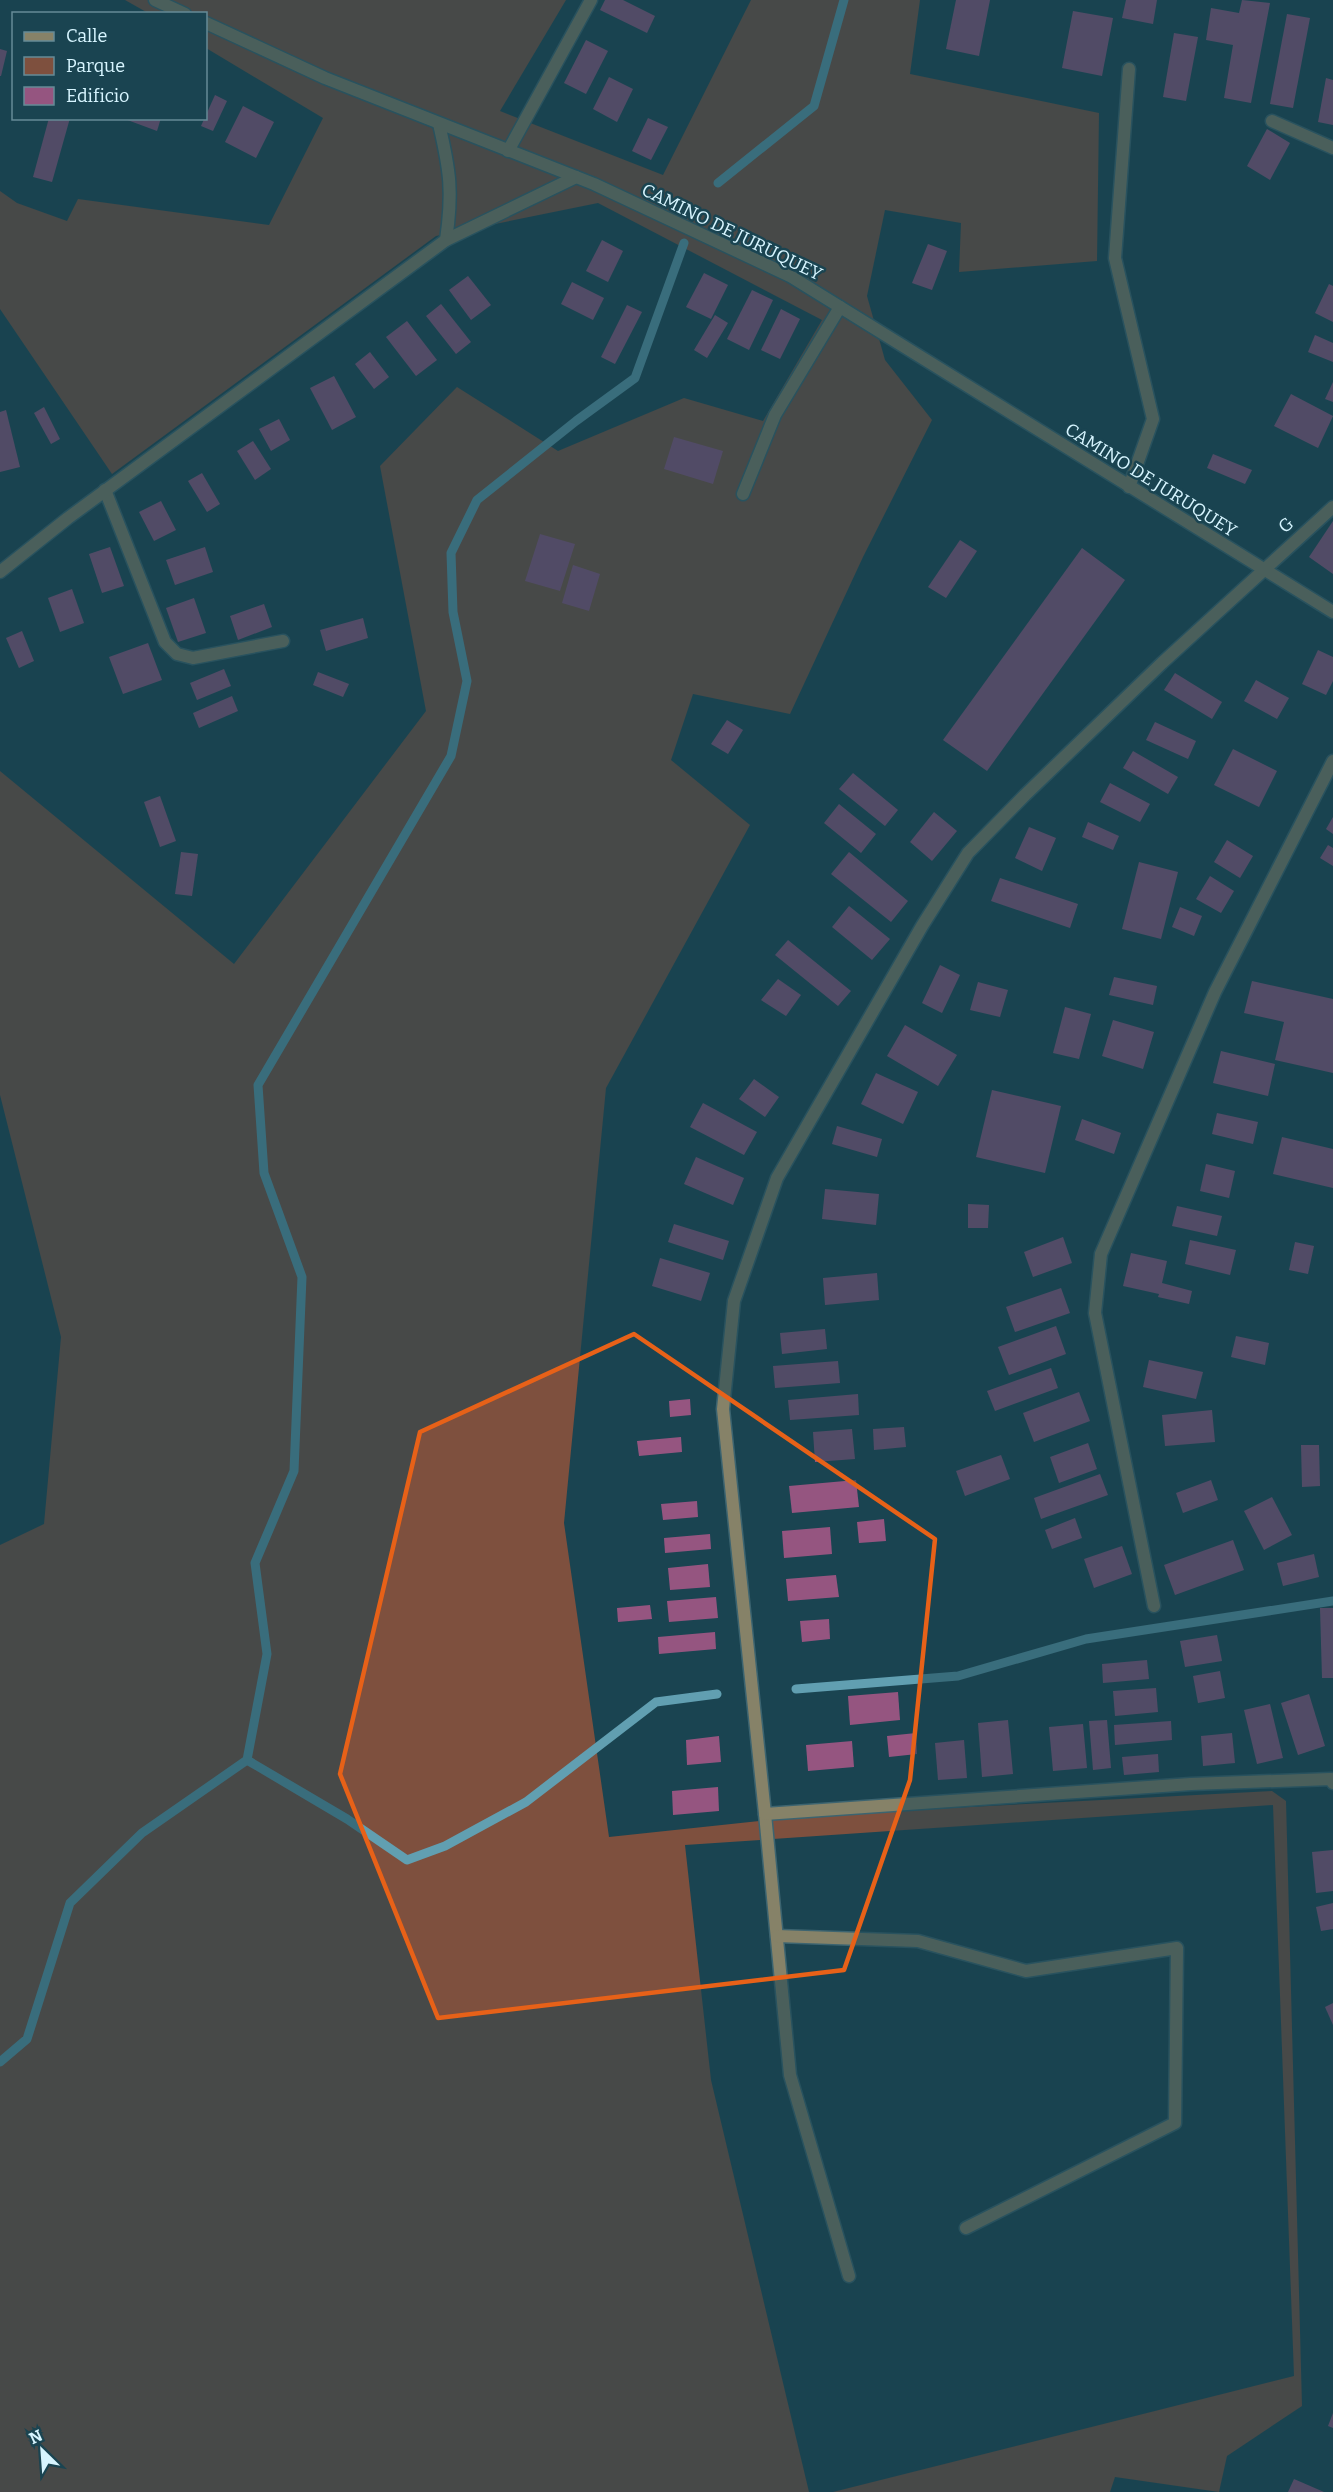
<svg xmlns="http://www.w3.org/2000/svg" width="1333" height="2492" font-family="Bitter,serif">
<rect width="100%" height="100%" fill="#1a4451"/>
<path fill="#7e503e" d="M125,0H566L500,111L663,175L751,0H920L910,74L1099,113L1097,261L959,272L961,223L885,210L867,296L885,360L932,420L863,557L790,714L693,694L671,760L750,825L606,1088L564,1523L609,1837L817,1815L1272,1791L1286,1801L1302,2406L1227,2456L1219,2492L1115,2477L1110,2492H833L1294,2376L1273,1805L685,1845L711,2080L809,2492H0V1545L44,1524L61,1337L0,1095V771L234,964L426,711L380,466L457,387L558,451L684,398L763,421L822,320L598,203L436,236L112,474L0,309V191L17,203L67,221L78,199L269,225L323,118L206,48V14L148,13Z"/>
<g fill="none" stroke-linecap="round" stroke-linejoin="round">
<g stroke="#619fb1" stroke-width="9">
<path d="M718,183L814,106L844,0"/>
<path d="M796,1689L958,1676L1086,1639L1333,1601"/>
<path d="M247,1760L347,1819L407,1860L445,1846L526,1802L656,1702L717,1694"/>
<path d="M0,2062L27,2039L70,1903L142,1833L247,1760L267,1654L255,1563L294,1471L302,1277L264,1173L258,1085L451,756L467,681L453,612L451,553L477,500L576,421L635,378L684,243"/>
</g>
</g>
<g fill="#955580">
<path d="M605,0H623L655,16L647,33L600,10Z"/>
<path d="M956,0H990L979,56L946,49Z"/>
<path d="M1126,0H1157L1153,24L1122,18Z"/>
<path d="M1242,0L1270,3L1251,103L1224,98L1233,45L1206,40L1211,8L1239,13Z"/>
<path d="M1073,11L1113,18L1102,76L1062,68Z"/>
<path d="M1287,14L1310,18L1293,108L1270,104Z"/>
<path d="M1174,33L1198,37L1186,101L1163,97Z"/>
<path d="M586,40L608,51L586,94L564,83Z"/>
<path d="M0,49L7,51L1,76H0Z"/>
<path d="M609,77L633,89L617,122L593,109Z"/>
<path d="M1326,78L1333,80V125L1318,122Z"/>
<path d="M215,95L227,101L213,131L201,126Z"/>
<path d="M243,106L274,122L256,158L225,142Z"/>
<path d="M49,118H70L52,182L33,177Z"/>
<path d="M122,118H161L157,131Z"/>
<path d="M648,118L668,127L651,160L632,151Z"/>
<path d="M1267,129L1290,143L1270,180L1247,166Z"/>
<path d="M602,240L623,251L608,282L586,271Z"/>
<path d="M928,244L947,251L932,290L912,283Z"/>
<path d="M704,273L728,285L711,319L686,307Z"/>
<path d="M468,276L491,305L471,320L449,290Z"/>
<path d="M572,282L604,298L593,320L561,304Z"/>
<path d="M1329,284L1333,286V322L1315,313Z"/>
<path d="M752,290L773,300L749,350L727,339Z"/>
<path d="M441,304L471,342L456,354L426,316Z"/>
<path d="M627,305L642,312L615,364L601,357Z"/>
<path d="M781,309L800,319L780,359L761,350Z"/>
<path d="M715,315L728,323L707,358L694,350Z"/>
<path d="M407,321L437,360L416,376L386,337Z"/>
<path d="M1315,335L1333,343V362L1308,352Z"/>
<path d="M370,352L389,377L374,389L355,364Z"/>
<path d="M334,376L356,417L332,430L310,388Z"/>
<path d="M1333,382V402L1325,399Z"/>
<path d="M1291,394L1333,416L1318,448L1274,426Z"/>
<path d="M44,407L60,439L51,444L34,413Z"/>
<path d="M6,410L20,467L0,472V412Z"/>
<path d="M279,419L290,440L271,451L259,429Z"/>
<path d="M674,437L723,451L713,484L664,469Z"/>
<path d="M253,441L271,469L255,480L237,451Z"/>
<path d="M1213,454L1252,470L1245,484L1207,468Z"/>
<path d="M202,473L220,504L207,512L188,481Z"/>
<path d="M161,501L176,530L154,541L139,512Z"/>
<path d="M1333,521V574L1309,557Z"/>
<path d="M540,534L575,544L560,591L525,581Z"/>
<path d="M960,540L977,551L946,598L928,587Z"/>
<path d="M110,547L124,586L102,593L89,554Z"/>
<path d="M205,547L213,572L175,585L166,560Z"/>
<path d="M1082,548L1125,580L987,771L943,740Z"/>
<path d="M573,565L600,574L589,611L562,603Z"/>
<path d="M72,589L84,623L60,632L48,598Z"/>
<path d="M194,598L206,633L178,642L166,608Z"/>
<path d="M264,604L272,627L238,640L230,616Z"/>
<path d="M363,618L368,638L326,651L320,630Z"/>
<path d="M22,631L34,661L19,668L6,638Z"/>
<path d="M148,643L162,680L123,694L109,657Z"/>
<path d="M1318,650L1333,657V681L1326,695L1302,684Z"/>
<path d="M224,669L231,686L197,700L190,683Z"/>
<path d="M318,672L349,684L343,697L313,685Z"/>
<path d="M1175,673L1222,702L1212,719L1164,690Z"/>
<path d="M1256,680L1289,698L1277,719L1244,701Z"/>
<path d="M232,696L238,711L199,728L193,713Z"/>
<path d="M727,720L743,730L728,754L711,744Z"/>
<path d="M1155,722L1196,741L1188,759L1146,740Z"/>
<path d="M1233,749L1277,771L1259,807L1214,785Z"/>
<path d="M1133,751L1178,777L1168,794L1123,768Z"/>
<path d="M853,773L898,810L885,826L839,789Z"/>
<path d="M1110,783L1150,804L1140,822L1100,802Z"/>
<path d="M160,796L176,841L160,847L144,802Z"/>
<path d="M839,804L876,834L861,853L824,823Z"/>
<path d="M934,812L957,831L932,861L910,842Z"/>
<path d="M1333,817V834L1326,829Z"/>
<path d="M1088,822L1119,836L1113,850L1082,837Z"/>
<path d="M1029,827L1056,838L1042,871L1015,858Z"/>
<path d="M1227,840L1253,856L1240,878L1214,862Z"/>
<path d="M1328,845L1333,848V866L1320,858Z"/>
<path d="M181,852L198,854L192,896L175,894Z"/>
<path d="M849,852L908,901L891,922L831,874Z"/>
<path d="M1139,862L1178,872L1161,939L1122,929Z"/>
<path d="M1210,876L1234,891L1221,913L1196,899Z"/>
<path d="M1000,878L1078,904L1070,928L991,901Z"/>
<path d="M849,906L890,939L872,960L832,927Z"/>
<path d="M1180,907L1202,916L1194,936L1172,927Z"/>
<path d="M788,940L851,991L838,1006L775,955Z"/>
<path d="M940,965L960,975L942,1013L922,1003Z"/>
<path d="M1114,977L1157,986L1153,1005L1109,995Z"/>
<path d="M778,979L801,995L786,1016L761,1000Z"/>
<path d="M1252,981L1333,999V1073L1275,1060L1284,1022L1244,1013Z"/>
<path d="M978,982L1008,990L1000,1017L970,1010Z"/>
<path d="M1065,1007L1091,1014L1079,1059L1053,1053Z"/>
<path d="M1113,1020L1154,1032L1143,1069L1102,1056Z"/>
<path d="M905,1025L957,1055L938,1086L887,1056Z"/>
<path d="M1221,1051L1275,1064L1268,1096L1213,1083Z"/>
<path d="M876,1073L918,1092L903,1124L861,1104Z"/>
<path d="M754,1079L779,1097L765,1117L739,1099Z"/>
<path d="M992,1090L1061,1106L1045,1173L976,1157Z"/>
<path d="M703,1103L757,1132L744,1155L690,1127Z"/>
<path d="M1217,1113L1258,1122L1253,1144L1212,1134Z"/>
<path d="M1082,1119L1121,1133L1114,1154L1075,1140Z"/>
<path d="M837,1126L882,1139L877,1157L832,1144Z"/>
<path d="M1282,1137L1333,1149V1188L1273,1174Z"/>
<path d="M696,1157L744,1178L733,1205L684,1184Z"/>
<path d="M1206,1164L1235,1171L1229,1198L1200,1191Z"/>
<path d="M825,1189L879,1194L876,1225L822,1219Z"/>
<path d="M968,1204L989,1205L988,1228H968Z"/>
<path d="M1177,1206L1222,1216L1217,1236L1172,1226Z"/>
<path d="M674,1224L729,1241L723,1260L668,1242Z"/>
<path d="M1063,1237L1072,1263L1033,1277L1024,1252Z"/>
<path d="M1190,1240L1236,1250L1230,1275L1185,1264Z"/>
<path d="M1295,1242L1314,1246L1308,1274L1289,1270Z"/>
<path d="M1131,1253L1167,1261L1162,1283L1192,1291L1189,1304L1158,1297L1159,1294L1123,1286Z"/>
<path d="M660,1258L710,1273L701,1301L652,1286Z"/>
<path d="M877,1273L879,1300L825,1305L823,1278Z"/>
<path d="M1061,1288L1070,1313L1015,1332L1006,1307Z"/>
<path d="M1056,1326L1066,1354L1009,1375L998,1347Z"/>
<path d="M825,1329L827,1349L782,1354L780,1333Z"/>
<path d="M1236,1336L1269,1343L1265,1365L1231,1357Z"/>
<path d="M1149,1360L1203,1372L1196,1399L1143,1387Z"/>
<path d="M838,1361L840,1383L775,1388L773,1366Z"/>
<path d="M1051,1368L1058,1388L995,1411L987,1391Z"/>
<path d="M1079,1392L1090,1421L1034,1442L1023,1413Z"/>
<path d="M858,1394L859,1415L790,1420L788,1400Z"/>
<path d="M690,1399L691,1415L670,1417L669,1401Z"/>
<path d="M1212,1410L1215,1442L1165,1446L1162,1415Z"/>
<path d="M904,1427L906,1447L874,1450L873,1429Z"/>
<path d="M852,1429L855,1459L815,1462L813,1432Z"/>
<path d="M681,1437L682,1452L639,1456L637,1441Z"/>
<path d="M1088,1443L1097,1469L1059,1483L1050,1457Z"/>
<path d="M1301,1445H1319L1320,1486L1302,1487Z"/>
<path d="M1001,1455L1010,1479L965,1496L956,1471Z"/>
<path d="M1100,1474L1108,1495L1041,1519L1034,1498Z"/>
<path d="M856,1480L859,1507L792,1513L789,1486Z"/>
<path d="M1211,1480L1218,1500L1183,1513L1176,1493Z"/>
<path d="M1272,1497L1292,1535L1264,1550L1244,1511Z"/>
<path d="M697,1501L698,1517L663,1520L661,1504Z"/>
<path d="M1075,1518L1082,1538L1052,1549L1045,1530Z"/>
<path d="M884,1519L886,1541L859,1543L857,1522Z"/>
<path d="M830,1527L832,1554L784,1558L782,1531Z"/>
<path d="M710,1534L711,1549L665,1553L664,1538Z"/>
<path d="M1233,1540L1244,1570L1175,1595L1164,1565Z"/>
<path d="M1122,1546L1132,1574L1094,1588L1084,1559Z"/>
<path d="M1314,1554L1319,1577L1283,1586L1277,1563Z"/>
<path d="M708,1564L710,1587L670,1590L668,1568Z"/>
<path d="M836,1575L839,1597L788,1601L786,1579Z"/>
<path d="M716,1597L718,1618L669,1622L667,1601Z"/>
<path d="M650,1605L652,1619L618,1622L617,1608Z"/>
<path d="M1320,1608H1333V1678H1322Z"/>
<path d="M829,1619L830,1639L802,1642L800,1621Z"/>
<path d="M715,1632L716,1649L659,1654L658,1637Z"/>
<path d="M1217,1635L1222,1661L1185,1667L1180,1641Z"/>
<path d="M1147,1660L1149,1679L1103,1683L1102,1664Z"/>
<path d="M1220,1671L1225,1698L1198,1703L1193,1676Z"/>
<path d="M1156,1688L1158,1712L1115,1716L1113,1691Z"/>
<path d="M898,1692L900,1720L850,1725L848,1696Z"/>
<path d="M1309,1694L1325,1746L1298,1755L1281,1703Z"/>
<path d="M1270,1704L1283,1758L1257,1764L1244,1710Z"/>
<path d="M1008,1720L1013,1774L982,1777L978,1723Z"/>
<path d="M1107,1720L1111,1768L1093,1770L1089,1721Z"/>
<path d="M1171,1721L1172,1740L1115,1745L1114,1725Z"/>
<path d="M1083,1724L1087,1768L1053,1771L1049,1727Z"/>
<path d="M916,1733L917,1754L889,1757L887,1736Z"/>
<path d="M1232,1733L1235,1763L1203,1766L1201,1736Z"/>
<path d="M719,1736L721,1762L687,1765L686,1740Z"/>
<path d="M964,1740L967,1778L938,1780L935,1743Z"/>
<path d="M852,1741L854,1767L808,1771L806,1745Z"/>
<path d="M1158,1754L1159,1772L1124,1775L1122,1757Z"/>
<path d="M718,1787L719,1811L673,1815L672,1791Z"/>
<path d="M1333,1850V1891L1316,1893L1312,1852Z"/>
<path d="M1333,1903V1929L1321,1931L1316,1907Z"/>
<path d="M1333,2003V2025L1325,2007Z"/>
<path d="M1333,2413V2428L1328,2426Z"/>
<path d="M1294,2479L1324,2492H1288Z"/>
</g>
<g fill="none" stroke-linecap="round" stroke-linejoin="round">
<g stroke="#3c6470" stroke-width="15">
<g id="service">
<path d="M1129,69L1115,258L1153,419L1129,487"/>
<path d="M105,490L165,642L177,654L193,658L283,641"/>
<path d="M743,494L775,415L840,307"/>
<path d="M765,1814L790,2075L849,2276"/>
<path d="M777,1936L918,1941L1026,1971L1177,1948L1175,2123L966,2228"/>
</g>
</g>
<g stroke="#3c6470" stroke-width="15">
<g id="minor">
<path d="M1272,121L1333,148"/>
<path d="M439,124C450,171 453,192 446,240"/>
<path d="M508,151L591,0"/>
<path d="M1333,507L1162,663L1025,795L968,853L922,926L777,1178L734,1301L723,1409L765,1814L1191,1784L1331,1779L1333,1783"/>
<path d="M0,572L68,518L446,240L576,177"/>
<path d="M1154,1606L1095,1313L1101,1254L1215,992L1333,761"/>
</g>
</g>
<g stroke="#3c6470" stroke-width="15">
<g id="tertiary">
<path d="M155,0L185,14"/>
<path d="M206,23L325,78L594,184L790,276L1333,612"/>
</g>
</g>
<use href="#service" stroke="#868268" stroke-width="12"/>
<use href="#minor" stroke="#868268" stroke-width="12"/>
<use href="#tertiary" stroke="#868268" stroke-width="12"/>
</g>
<path d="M0 0H1333V2492H0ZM634,1334L935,1539L910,1780L844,1970L438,2018L340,1774L420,1432Z" fill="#1a4451" fill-opacity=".55" fill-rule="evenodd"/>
<path fill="none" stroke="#e76118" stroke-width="4.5" stroke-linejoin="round" d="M634,1334L935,1539L910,1780L844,1970L438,2018L340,1774L420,1432Z"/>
<g text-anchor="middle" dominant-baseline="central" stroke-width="5" stroke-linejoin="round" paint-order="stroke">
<g font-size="18" fill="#d7f5ff" stroke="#1a4451">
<text transform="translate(732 232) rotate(26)">CAMINO DE JURUQUEY</text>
<text transform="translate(1151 480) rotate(32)">CAMINO DE JURUQUEY</text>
<text transform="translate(1286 525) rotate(-42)">G</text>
</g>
</g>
<rect x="12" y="12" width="195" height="108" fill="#1a4451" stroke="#668b97" stroke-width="1.5"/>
<rect x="24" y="32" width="30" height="9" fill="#868268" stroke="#668b97" stroke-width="1.5"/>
<text x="66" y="42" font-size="18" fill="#d7f5ff">Calle</text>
<rect x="24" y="57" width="30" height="18" fill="#7e503e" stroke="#668b97" stroke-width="1.5"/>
<text x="66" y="72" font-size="18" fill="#d7f5ff">Parque</text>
<rect x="24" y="87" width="30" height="18" fill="#955580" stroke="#668b97" stroke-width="1.5"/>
<text x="66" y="102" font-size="18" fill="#d7f5ff">Edificio</text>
<g transform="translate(42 2450) rotate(335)" stroke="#1a4451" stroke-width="4.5" paint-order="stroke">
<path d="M0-4.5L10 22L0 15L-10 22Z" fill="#d7f5ff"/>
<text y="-9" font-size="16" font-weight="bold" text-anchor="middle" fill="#d7f5ff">N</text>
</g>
</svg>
